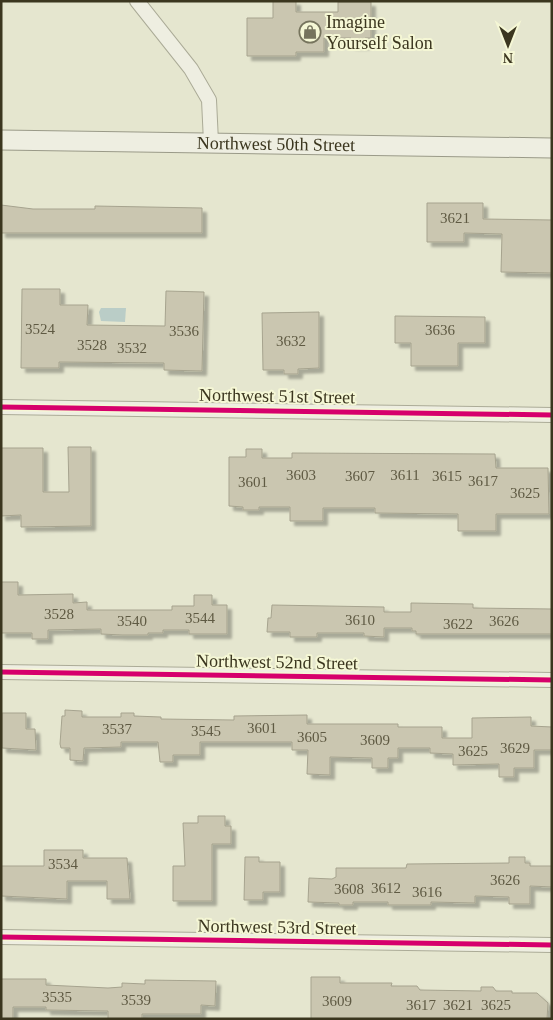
<svg xmlns="http://www.w3.org/2000/svg" width="553" height="1020" font-family="'Times New Roman',serif">
<defs>
<filter id="shadow"><feDropShadow dx="4.5" dy="4.5" stdDeviation="1" flood-color="#0004"/></filter>
</defs>
<rect width="100%" height="100%" fill="#e5e6cf"/>
<path fill="#bacdc7" d="M101,308H126L125,322L101,321L99,312Z"/>
<g fill="#cac6b0" stroke="#a6a38e" filter="url(#shadow)">
<path d="M273,1H296V12H338V2H371V38H365V45H351V38H324V52H296V56H247V18H273Z"/>
<path d="M427,203H483V219L552,220V273L501,272L502,234L464,233V242H427Z"/>
<path d="M1,205L33,209H95V206L202,208V233H1Z"/>
<path d="M22,289H60V305H88L87,325L165,326L166,291L204,292L202,371L164,370V363L59,362V368H21Z"/>
<path d="M319,312V368L298,369V374H284V370H263L262,313Z"/>
<path d="M395,316L485,317V343H458V366H411V343H395Z"/>
<path d="M68,447H91V526L21,527V515L1,516V448H43V492H69Z"/>
<path d="M246,449H262V458H292V453L495,454L496,468H548L549,514H496V531H458V514L375,513V508H323V521H290V507H259V510H243V507L229,506V457H246Z"/>
<path d="M1,582H18V595L73,594V603L87,602V610H172V606H194V595H212V605H227V634H189V630H163V633H148V635H122L101,634V629L48,630V639H32V633H1Z"/>
<path d="M411,603L473,604V608L552,609V634H416V631H412V628H384V637L364,636V633H317V637H290V632H267L268,618H271L272,605L384,607V612H411Z"/>
<path d="M65,710L82,711V717H121V713H134V716L161,717V719L234,720V716L307,715V724H398V727H442V738H472V718L531,717V726L552,727V750H534V768H514V777H499V764L453,765V754L430,753V748H398V758H388V768H372V758L330,757V775L307,774L308,750H292V742H200V755H173V762H160L158,742H121V747L84,748L83,761L70,760V748H61L60,744L62,716H65Z"/>
<path d="M2,713H26V729H35L36,750L2,748Z"/>
<path d="M198,816H225V826H231V844H212V901H173V866H185L183,823H198Z"/>
<path d="M44,850H83V858H127L130,899H107V881H67V899L1,896V866H44Z"/>
<path d="M245,857H259V862H280V892H263V900H244Z"/>
<path d="M509,857H525V863H530V866H552V887L530,886V904H509V897L475,896V903L431,902V905H388V902H353V905H339V903L308,902L309,878L332,879L336,877V868H406L407,864L509,863Z"/>
<path d="M311,977H340V983H392L391,986H417L420,990L481,991V987H493L496,991H512V993H537L548,1003L547,1019H311Z"/>
<path d="M1,979H46V985L108,988L122,987V983L145,984V980L216,981L215,1006L201,1005V1014H142V1019H108V1011L46,1010V1007H13V1019H1Z"/>
</g>
<g fill="none" stroke-linecap="round" stroke-linejoin="round">
<g stroke="#abab97" stroke-width="16">
<g id="minor">
<path d="M137,1L191,69L209,100L211,142"/>
<path d="M1,407L552,415"/>
<path d="M1,672L552,680"/>
<path d="M1,937L552,945"/>
</g>
</g>
<g stroke="#9a9a88" stroke-width="21">
<g id="secondary">
<path id="s1" d="M1,140L552,148"/>
</g>
</g>
<use href="#minor" stroke="#eeeee1" stroke-width="14"/>
<use href="#secondary" stroke="#eeeee1" stroke-width="19"/>
<g stroke="#f5f7d5" stroke-width="8">
<g id="cycleway">
<path d="M1,407L552,415"/>
<path d="M1,672L552,680"/>
<path d="M1,937L552,945"/>
</g>
</g>
<use href="#cycleway" stroke="#d6006c" stroke-width="5"/>
</g>
<defs>
<g id="shop-ring" transform="scale(1.125)"><circle r="9.5" fill="#f5f7d5" stroke="#76745d" stroke-width="1.5"/><path d="M-5-2.5h2.3a2.7 3.5 0 0 1 5.4 0H5L5.5 6h-11ZM-1.5-2.5h3a1.5 2.3 0 0 0-3 0Z" fill="#76745d"/></g>
</defs>
<g fill-rule="evenodd">
<use href="#shop-ring" x="310" y="32"/>
</g>
<g text-anchor="middle" dominant-baseline="central" stroke-width="4" stroke-linejoin="round" paint-order="stroke">
<g font-size="15" fill="#5f5a43">
<text x="455" y="218">3621</text>
<text x="40" y="329">3524</text>
<text x="440" y="330">3636</text>
<text x="184" y="331">3536</text>
<text x="291" y="341">3632</text>
<text x="92" y="345">3528</text>
<text x="132" y="348">3532</text>
<text x="301" y="475">3603</text>
<text x="405" y="475">3611</text>
<text x="360" y="476">3607</text>
<text x="447" y="476">3615</text>
<text x="483" y="481">3617</text>
<text x="253" y="482">3601</text>
<text x="525" y="493">3625</text>
<text x="59" y="614">3528</text>
<text x="200" y="618">3544</text>
<text x="360" y="620">3610</text>
<text x="132" y="621">3540</text>
<text x="504" y="621">3626</text>
<text x="458" y="624">3622</text>
<text x="262" y="728">3601</text>
<text x="117" y="729">3537</text>
<text x="206" y="731">3545</text>
<text x="312" y="737">3605</text>
<text x="375" y="740">3609</text>
<text x="515" y="748">3629</text>
<text x="473" y="751">3625</text>
<text x="63" y="864">3534</text>
<text x="505" y="880">3626</text>
<text x="386" y="888">3612</text>
<text x="349" y="889">3608</text>
<text x="427" y="892">3616</text>
<text x="57" y="997">3535</text>
<text x="136" y="1000">3539</text>
<text x="337" y="1001">3609</text>
<text x="421" y="1005">3617</text>
<text x="458" y="1005">3621</text>
<text x="496" y="1005">3625</text>
</g>
<g font-size="18" fill="#3b361f" stroke="#f5f7d5" text-anchor="start">
<text x="326" y="22">Imagine<tspan x="326" dy="21">Yourself Salon</tspan></text>
</g>
<g font-size="18" fill="#3b361f" stroke="#f5f7d5">
<text stroke="none"><textPath href="#s1" startOffset="275">Northwest 50th Street</textPath></text>
<text transform="translate(277 396) rotate(1)">Northwest 51st Street</text>
<text transform="translate(277 662) rotate(1)">Northwest 52nd Street</text>
<text transform="translate(277 927) rotate(1)">Northwest 53rd Street</text>
</g>
</g>
<rect width="553" height="1020" fill="none" stroke="#3b361f" stroke-width="5"/>
<g transform="translate(508 45) rotate(180)" stroke="#f5f7d5" stroke-width="4" paint-order="stroke">
<path d="M0-4L9 19L0 12L-9 19Z" fill="#3b361f"/>
<text y="-8" font-size="14" font-weight="bold" text-anchor="middle" fill="#3b361f">N</text>
</g>
</svg>
